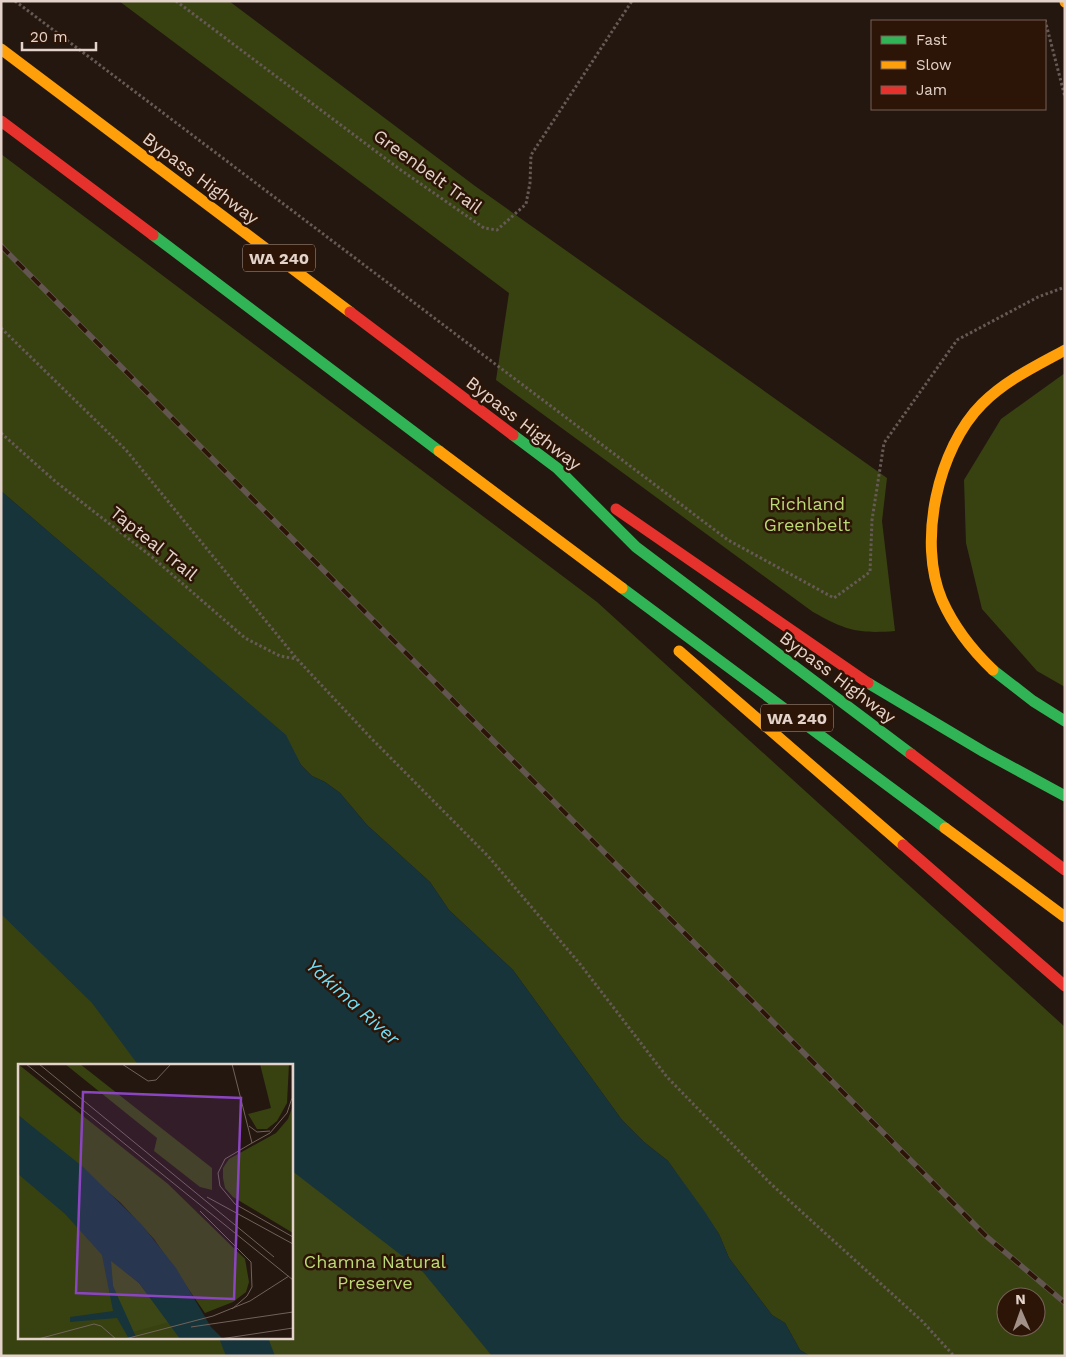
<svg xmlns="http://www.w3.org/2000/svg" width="1066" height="1357" font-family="'Work Sans',sans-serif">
<rect width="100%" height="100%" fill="#24170f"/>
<g fill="#384211" fill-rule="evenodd">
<path d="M119,1H229L475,186L887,478L882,521L895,631C858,634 845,630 813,612L496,380L509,293Z"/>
<path d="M1,154L597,602L1065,1027V1356H810L800,1350L785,1323L772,1315L729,1258L719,1234L668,1161L644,1142L622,1120L513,970L449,910L430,882L367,825L340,793L325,782L312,776L301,765L285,735L1,491ZM1006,1297H1036V1327H1006Z"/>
<path d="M1065,373V687L1037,671L982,609L966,543L964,480L1001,419Z"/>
<path d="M1,808L338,1092L551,1356H1ZM19,1066H291V1338H19Z"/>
</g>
<path fill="#3d4716" d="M291,1170L423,1272L492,1356H275L268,1338H291Z"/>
<g fill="#17343b">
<path d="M1,491L286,735L301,765L312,776L325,782L340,793L367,825L430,882L449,910L513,970L622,1120L644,1142L668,1161L705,1212L719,1234L729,1258L772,1315L785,1323L800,1350L810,1356H492L423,1272L291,1170V1066H139L92,1003L1,914Z"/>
<path d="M219,1338H268L275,1356H226Z"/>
</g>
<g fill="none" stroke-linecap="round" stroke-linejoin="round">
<g stroke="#665956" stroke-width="3" stroke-dasharray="2.5 2.5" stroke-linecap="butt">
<path d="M15,1L728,540L834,598L870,572L872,520L884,443L957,340L1038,297L1065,287"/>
<path d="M176,1L398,168L484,228L497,230L526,204L530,183L531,155L632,1"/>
<path d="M1045,20L1065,97"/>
<path d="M1,328L126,450L297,659L370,737L488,856L580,964L667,1077L771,1184L922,1321L954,1356"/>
<path d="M1,433L56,482L152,557L245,638L280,656L297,659"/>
</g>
<g stroke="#30b455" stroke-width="11">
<path d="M153,235L439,451"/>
<path d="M513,435L557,468L636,547L911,754"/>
<path d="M622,588L945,828"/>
<path d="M993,670L1033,701L1065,721"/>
<path d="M868,683L984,752L1065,796"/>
</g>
<g stroke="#ff9f0a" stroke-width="11">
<path d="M1065,1V2"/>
<path d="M1,49L350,312"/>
<path d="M439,451L622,588"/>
<path d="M679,651L903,845"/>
<path d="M993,670C972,650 954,627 942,600C917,542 938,448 982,404C1006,380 1036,366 1065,350"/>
<path d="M945,828L1065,917"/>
</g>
<g stroke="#e5322d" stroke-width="11">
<path d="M1,121L153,235"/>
<path d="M350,312L513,435"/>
<path d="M616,509L868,683"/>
<path d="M911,754L1065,870"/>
<path d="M903,845L1065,986"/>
</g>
<g stroke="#635650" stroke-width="5.5">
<path id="rail" d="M1,246L986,1236L1065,1303"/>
</g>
<use href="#rail" stroke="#2c1507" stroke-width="4" stroke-dasharray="11" stroke-linecap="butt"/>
</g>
<g text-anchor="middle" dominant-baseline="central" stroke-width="5" stroke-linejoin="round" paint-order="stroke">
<g fill="#2c1507" stroke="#ad9a90" stroke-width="1">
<rect x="243" y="244.5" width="72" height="27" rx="4"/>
<rect x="761" y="704.5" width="72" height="27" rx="4"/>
</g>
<g font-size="16" font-weight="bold" fill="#e4d3ca">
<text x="279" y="258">WA 240</text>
<text x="797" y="718">WA 240</text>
</g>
<g font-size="18" fill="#e4d3ca" stroke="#2c1507">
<text transform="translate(428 171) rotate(36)">Greenbelt Trail</text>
<text transform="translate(201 178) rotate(37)">Bypass Highway</text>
<text transform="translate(524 423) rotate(38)">Bypass Highway</text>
<text transform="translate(154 543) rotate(39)">Tapteal Trail</text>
<text transform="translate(838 677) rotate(37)">Bypass Highway</text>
</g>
<g font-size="18" fill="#bbd974" stroke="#2c1507">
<text x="807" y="503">Richland<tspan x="807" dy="21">Greenbelt</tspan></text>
<text x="375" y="1261">Chamna Natural<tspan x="375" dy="21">Preserve</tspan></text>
</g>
<g font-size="19" font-style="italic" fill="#71def7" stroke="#2c1507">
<text transform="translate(353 1002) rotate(42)">Yakima River</text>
</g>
</g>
<g transform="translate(18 1064)">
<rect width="275" height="275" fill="#24170f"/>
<path d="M0,0L150,120L227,195L231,218L228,228L215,238L187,249L136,175L103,139L0,51ZM47,0H62L194,104V126L182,123L136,87L139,74ZM242,0H271L269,39L259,57L249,65H239L230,50L253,44ZM275,41V169L215,133L207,124L205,114V104L211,95L258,69L270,55ZM0,92L168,275H0Z" fill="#384211"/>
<path d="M93,196L121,219L151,258L115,268L95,222Z" fill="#3d4716"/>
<path d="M0,51L64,102L124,161L158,204L193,263L205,275H162L121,219L93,197L95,222L119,275H111L99,254L52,258V253L95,247L84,191L47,150L0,110Z" fill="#17343b"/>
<path fill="none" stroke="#71625a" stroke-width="1" d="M8,0L275,216M21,0L256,193M104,0L130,17L138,16L153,0M214,0L234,79L252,69L269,49L274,34V0M231,62L239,68L252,67M234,79L207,95L200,109L202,122L217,140L275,173M189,133L275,180M182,147L233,198L234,223L229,232L214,245M173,263L275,248M20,275L76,260L83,262L98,275M107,275L195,252L232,237L271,212M202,275L275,264"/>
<path fill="#8b45c1" fill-opacity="0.15" stroke="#8b45c1" stroke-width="2.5" d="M65,28L223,34L216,235L58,229Z"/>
<rect width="275" height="275" fill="none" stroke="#e4d3ca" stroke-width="2.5"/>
</g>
<rect width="1066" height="1357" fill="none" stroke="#e4d3ca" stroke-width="5"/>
<rect x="871" y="20" width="175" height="90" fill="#2c1507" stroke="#766155"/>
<rect x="881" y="36" width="25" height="8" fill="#30b455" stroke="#766155"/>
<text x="916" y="45" font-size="15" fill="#e4d3ca">Fast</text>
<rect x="881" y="61" width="25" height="8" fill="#ff9f0a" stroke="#766155"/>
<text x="916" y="70" font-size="15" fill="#e4d3ca">Slow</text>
<rect x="881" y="86" width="25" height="8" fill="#e5322d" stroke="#766155"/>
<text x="916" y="95" font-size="15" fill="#e4d3ca">Jam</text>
<g transform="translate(1021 1312) rotate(358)"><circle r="24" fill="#2c1507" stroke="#766155"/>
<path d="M0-4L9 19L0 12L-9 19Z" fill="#a19189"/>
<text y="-8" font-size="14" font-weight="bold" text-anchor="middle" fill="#e4d3ca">N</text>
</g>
<path d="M22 42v8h74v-8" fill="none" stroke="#e4d3ca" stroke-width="2.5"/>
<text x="30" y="42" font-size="15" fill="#e4d3ca" stroke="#2c1507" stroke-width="4" paint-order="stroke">20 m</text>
</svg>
